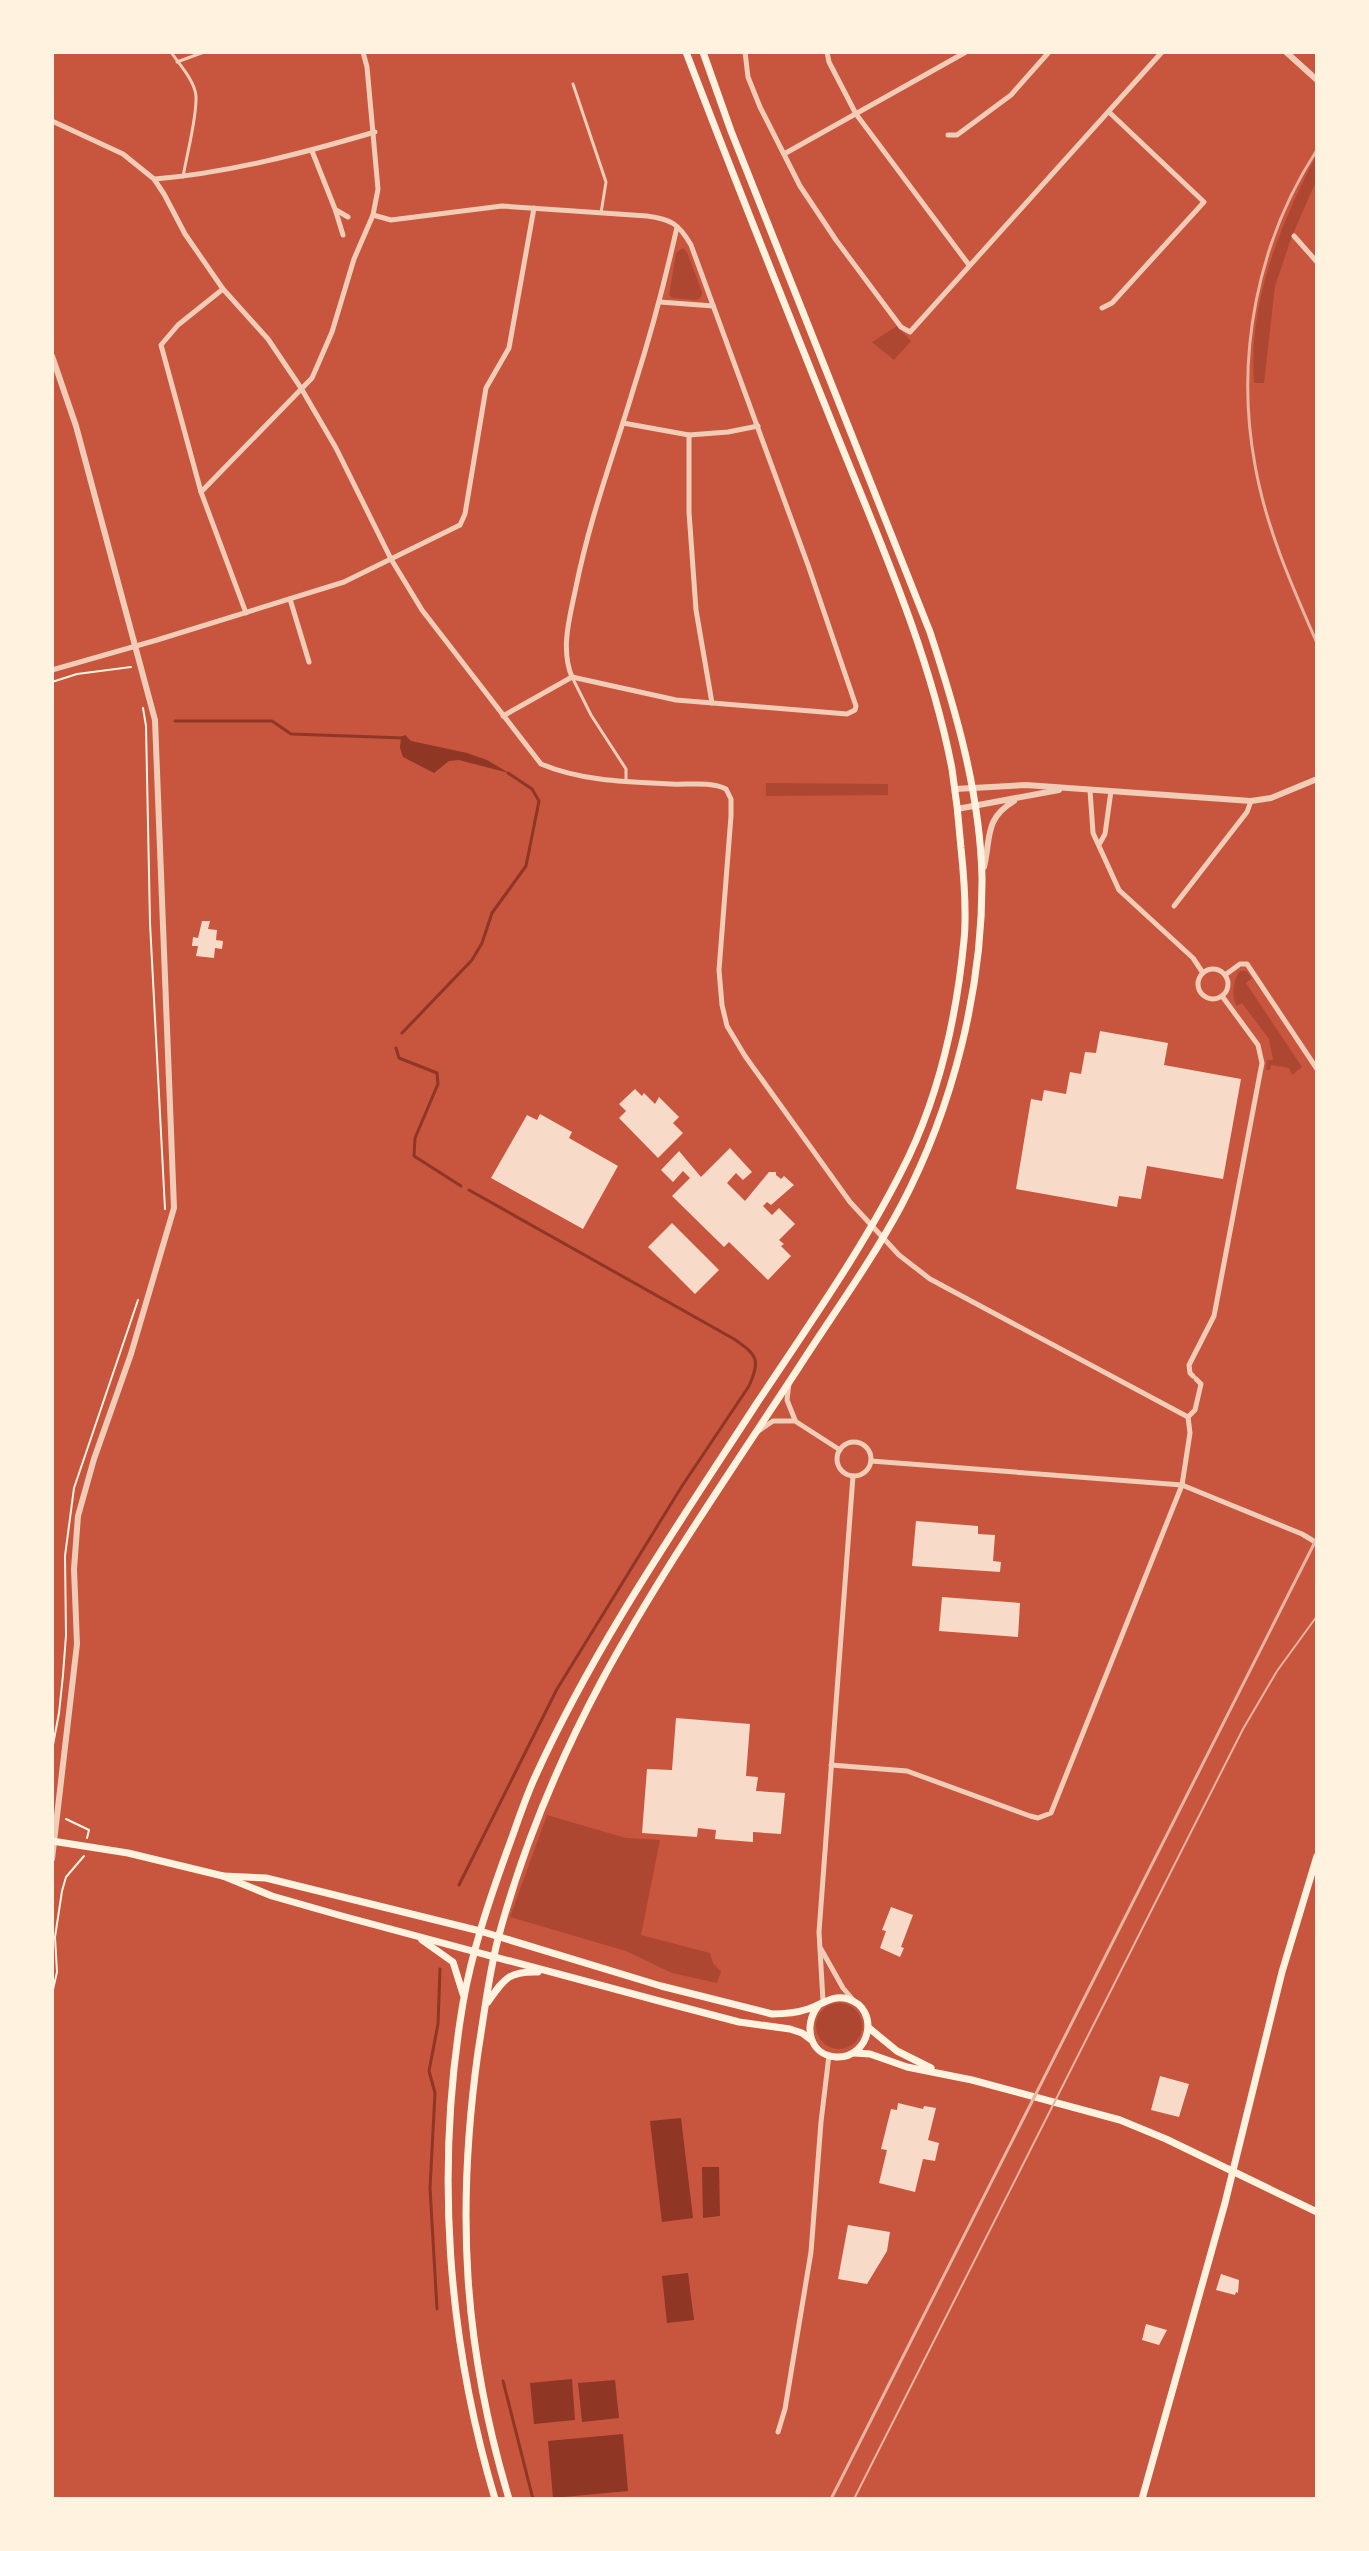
<svg xmlns="http://www.w3.org/2000/svg" width="1369" height="2551" font-family="'IBM Plex Sans',sans-serif">
<rect width="100%" height="100%" fill="#c8553d"/>
<g fill="#ae4732">
<path d="M1317,154V179L1292,236L1275,286L1264,383H1254C1248,301 1280,225 1317,154Z"/>
<path d="M683,248L687,252L702,292L701,297L697,300L673,298L669,295L676,253Z"/>
<path d="M897,326L911,341L894,360L872,342Z"/>
<path d="M766,783L888,784V795L766,796Z"/>
<path d="M1240,971H1246L1252,978L1246,983L1302,1067L1292,1075L1289,1068L1271,1065L1270,1070H1266L1267,1060H1273L1269,1039L1242,1003L1237,1006C1231,998 1233,979 1240,971Z"/>
<path d="M547,1815L626,1838L660,1840L641,1935L710,1953L713,1963L721,1972L717,1983L672,1973L626,1951L510,1917Z"/>
<circle cx="839" cy="2026" r="23"/>
</g>
<g fill="#8f3625">
<path d="M405,735L411,741L467,753L487,760L509,773L459,760L449,761L434,773L403,757L400,748L401,737Z"/>
<path d="M681,2118L693,2218L662,2222L650,2121Z"/>
<path d="M702,2167H719L720,2216L703,2218Z"/>
<path d="M688,2273L694,2320L667,2323L662,2276Z"/>
<path d="M572,2379L575,2420L534,2424L530,2383Z"/>
<path d="M615,2380L619,2418L582,2422L578,2383Z"/>
<path d="M623,2434L628,2491L553,2498L548,2441Z"/>
</g>
<g fill="none" stroke-linecap="round" stroke-linejoin="round">
<g stroke="#8f3625" stroke-width="3">
<path d="M175,721H272L291,734L404,738"/>
<path d="M402,1033L472,960L482,943L492,913L526,866L539,801L532,789L508,773"/>
<path d="M396,1048L399,1058L437,1073L438,1084L415,1138L414,1156L461,1186"/>
<path d="M459,1885L557,1689L682,1486L749,1386C761,1359 757,1355 734,1339L469,1190"/>
<path d="M437,2309L430,2188L435,2093L429,2071L438,2024L440,1969"/>
<path d="M503,2381L533,2499"/>
</g>
</g>
<g fill="#f7dbc8">
<path d="M202,921H210L208,929L217,930L216,940L223,941L222,949L215,948L214,958L196,956L198,946H192L193,937L198,938Z"/>
<path d="M1100,1031L1168,1043L1164,1065L1241,1079L1223,1179L1147,1166L1141,1199L1119,1196L1117,1207L1016,1189L1031,1099L1042,1101L1044,1090L1066,1094L1070,1072L1081,1074L1085,1052L1096,1053Z"/>
<path d="M635,1089L642,1096L644,1093L655,1104L659,1097L679,1117L673,1123L683,1133L658,1158L619,1118L626,1111L619,1104Z"/>
<path d="M540,1114L572,1132L569,1138L618,1166L583,1229L491,1178L527,1115L537,1120Z"/>
<path d="M730,1148L752,1172L743,1180L736,1173L727,1183L745,1201L769,1172H776V1175L781,1179L784,1176L794,1185L771,1205L767,1202L763,1206L772,1215L779,1208L795,1224L779,1240L784,1244L781,1246L791,1256L768,1280L729,1242L724,1247L672,1196L690,1178L683,1171L673,1182L661,1170L679,1151L701,1177Z"/>
<path d="M672,1223L719,1270L695,1294L648,1247Z"/>
<path d="M916,1521L978,1526V1534L995,1535L993,1561L1001,1562L1000,1572L912,1566Z"/>
<path d="M942,1597L1020,1603L1018,1637L939,1631Z"/>
<path d="M676,1718L750,1724L746,1776L758,1777L756,1791L785,1793L781,1834L753,1832V1842L715,1839L716,1830L698,1828L697,1837L642,1833L647,1769L672,1770Z"/>
<path d="M891,1907L913,1915L901,1947L904,1948L900,1957L880,1948L886,1931L882,1930Z"/>
<path d="M1160,2076L1189,2084L1179,2117L1151,2110Z"/>
<path d="M898,2103L923,2109L924,2106L936,2108L928,2140L939,2143L935,2161L923,2159L915,2192L879,2183L887,2150L881,2149L891,2109L897,2110Z"/>
<path d="M848,2225L890,2232L887,2251L867,2284L838,2279Z"/>
<path d="M1221,2274L1239,2280L1238,2293L1236,2292L1235,2295L1216,2290Z"/>
<path d="M1146,2324L1167,2330L1159,2345L1142,2340Z"/>
</g>
<g fill="none" stroke-linecap="round" stroke-linejoin="round">
<g stroke="#fff3e0" stroke-width="2">
<path d="M52,682L77,674L131,667"/>
<path d="M143,708L146,726L150,923L165,1209"/>
<path d="M52,1750L59,1713L63,1675L66,1635L65,1556L74,1488L138,1300"/>
<path d="M66,1819L89,1830L87,1838"/>
<path d="M52,1994L57,1972L55,1937L62,1891L66,1877L84,1856"/>
</g>
<g stroke="#f1ccb7" stroke-width="3">
<path d="M171,52C179,64 195,81 196,96C197,118 187,153 183,177"/>
<path d="M177,62L204,52"/>
<path d="M573,84L606,182L601,213"/>
<path d="M572,677L591,715L626,769V782"/>
</g>
<g stroke="#f1ccb7" stroke-width="5">
<path d="M745,52L748,77L760,107L800,186L836,240L901,327L910,332L1162,52"/>
<path d="M827,52L829,62L856,114L969,265"/>
<path d="M52,121L123,154L154,179L164,194L185,234L223,289L268,339L301,388L336,448L391,559L422,610L541,764C581,781 627,782 670,784C688,785 710,781 726,789L731,799V816L719,970L722,1005L727,1026L745,1056L850,1202L899,1255L930,1279L1188,1417L1190,1433L1182,1485L1051,1813L1038,1818L1030,1816L907,1771L831,1765"/>
<path d="M948,135H957L1011,95L1049,52"/>
<path d="M312,151L335,209L343,235"/>
<path d="M784,154L966,52"/>
<path d="M155,179C229,173 303,153 375,132"/>
<path d="M336,210L348,217"/>
<path d="M373,215L391,220L502,206L647,216C671,219 679,224 691,245L808,565L856,706L855,710L847,714L676,700L572,677L503,716"/>
<path d="M1294,236L1317,262"/>
<path d="M660,302L713,306"/>
<path d="M1102,308L1112,303L1204,202L1109,112"/>
<path d="M623,423L689,435L728,432L758,426"/>
<path d="M689,435V512L696,610L712,703"/>
<path d="M201,492L161,345L178,325L223,289"/>
<path d="M290,599L309,662"/>
<path d="M246,613L201,492L312,378L332,332L354,259L373,215L378,189L367,67L363,52"/>
<path d="M52,670L157,640L344,582L460,525L465,514L486,388L509,348L534,208"/>
<path d="M572,677C560,649 570,616 576,587C590,517 614,454 634,387C651,334 665,281 677,227"/>
<path d="M1090,790L1093,833L1119,890L1193,958L1203,973"/>
<path d="M1100,843L1105,834L1111,791"/>
<path d="M1174,906L1247,812L1251,801"/>
<circle cx="1213" cy="984" r="15"/>
<path d="M1225,975L1240,964H1247L1317,1069"/>
<path d="M1193,1376L1190,1373L1189,1365L1214,1316L1262,1063L1258,1045L1222,996"/>
<path d="M789,1383L787,1400L795,1420"/>
<path d="M1188,1417L1195,1410L1201,1384L1196,1379"/>
<path d="M757,1432L773,1421H795L840,1450"/>
<circle cx="854" cy="1459" r="17"/>
<path d="M871,1461L1182,1485L1302,1534L1317,1543"/>
<path d="M821,1949L843,1988L854,2001"/>
<path d="M823,2001L819,1932L853,1476"/>
<path d="M778,2432L785,2409L811,2252L821,2122L829,2055"/>
</g>
<g stroke="#f1ccb7" stroke-width="6">
<path d="M1286,52L1317,80"/>
<path d="M52,356L76,426L155,720L174,1208L131,1354L94,1459L78,1516L74,1569L77,1644L52,1859"/>
<path d="M955,789L1026,785L1251,801L1271,798L1317,779"/>
<path d="M957,809L1059,790"/>
<path d="M984,867C991,838 984,819 1014,801"/>
</g>
<g stroke="#fff3e0" stroke-width="7">
<path d="M52,1841L128,1853L223,1876L272,1896L342,1916L663,2002L739,2022L790,2029L802,2033L810,2039"/>
<path d="M223,1876L266,1878L480,1931L661,1986L772,2014C785,2014 796,2013 808,2009C822,2005 832,1994 848,1999C881,2009 870,2059 836,2057C809,2055 803,2025 818,2006"/>
<path d="M422,1940L453,1962L463,1994"/>
<path d="M488,2002C504,1979 508,1971 538,1972"/>
<path d="M869,2028L897,2051L931,2068"/>
<path d="M854,2053L870,2054L907,2067L972,2080L1120,2120L1166,2139L1317,2212"/>
<path d="M495,2499C447,2339 435,2168 463,2003C472,1951 489,1901 507,1851C516,1827 524,1801 535,1777C595,1645 678,1525 757,1403C810,1323 867,1243 909,1156C940,1090 957,1013 964,940C967,910 964,877 961,848C959,821 956,795 952,769C929,649 876,533 831,420C782,298 733,175 686,52"/>
<path d="M509,2499C463,2346 456,2210 478,2052C485,2009 490,1965 502,1924C526,1840 560,1759 601,1682C660,1573 731,1471 799,1367C833,1314 871,1262 901,1206C953,1107 983,989 982,877C980,793 956,711 930,632L731,131L703,52"/>
<path d="M1142,2499L1225,2203L1282,1972L1317,1856"/>
</g>
<path stroke="#e9b49f" stroke-width="2" d="M854,2499L1243,1729L1277,1671L1317,1616"/>
<g stroke="#e9b49f" stroke-width="3">
<path d="M1317,150C1257,242 1235,357 1255,465C1266,528 1292,586 1317,643"/>
<path d="M831,2499L1317,1538"/>
</g>
</g>
<rect width="1369" height="2551" fill="none" stroke="#fff3e0" stroke-width="108"/>
</svg>
